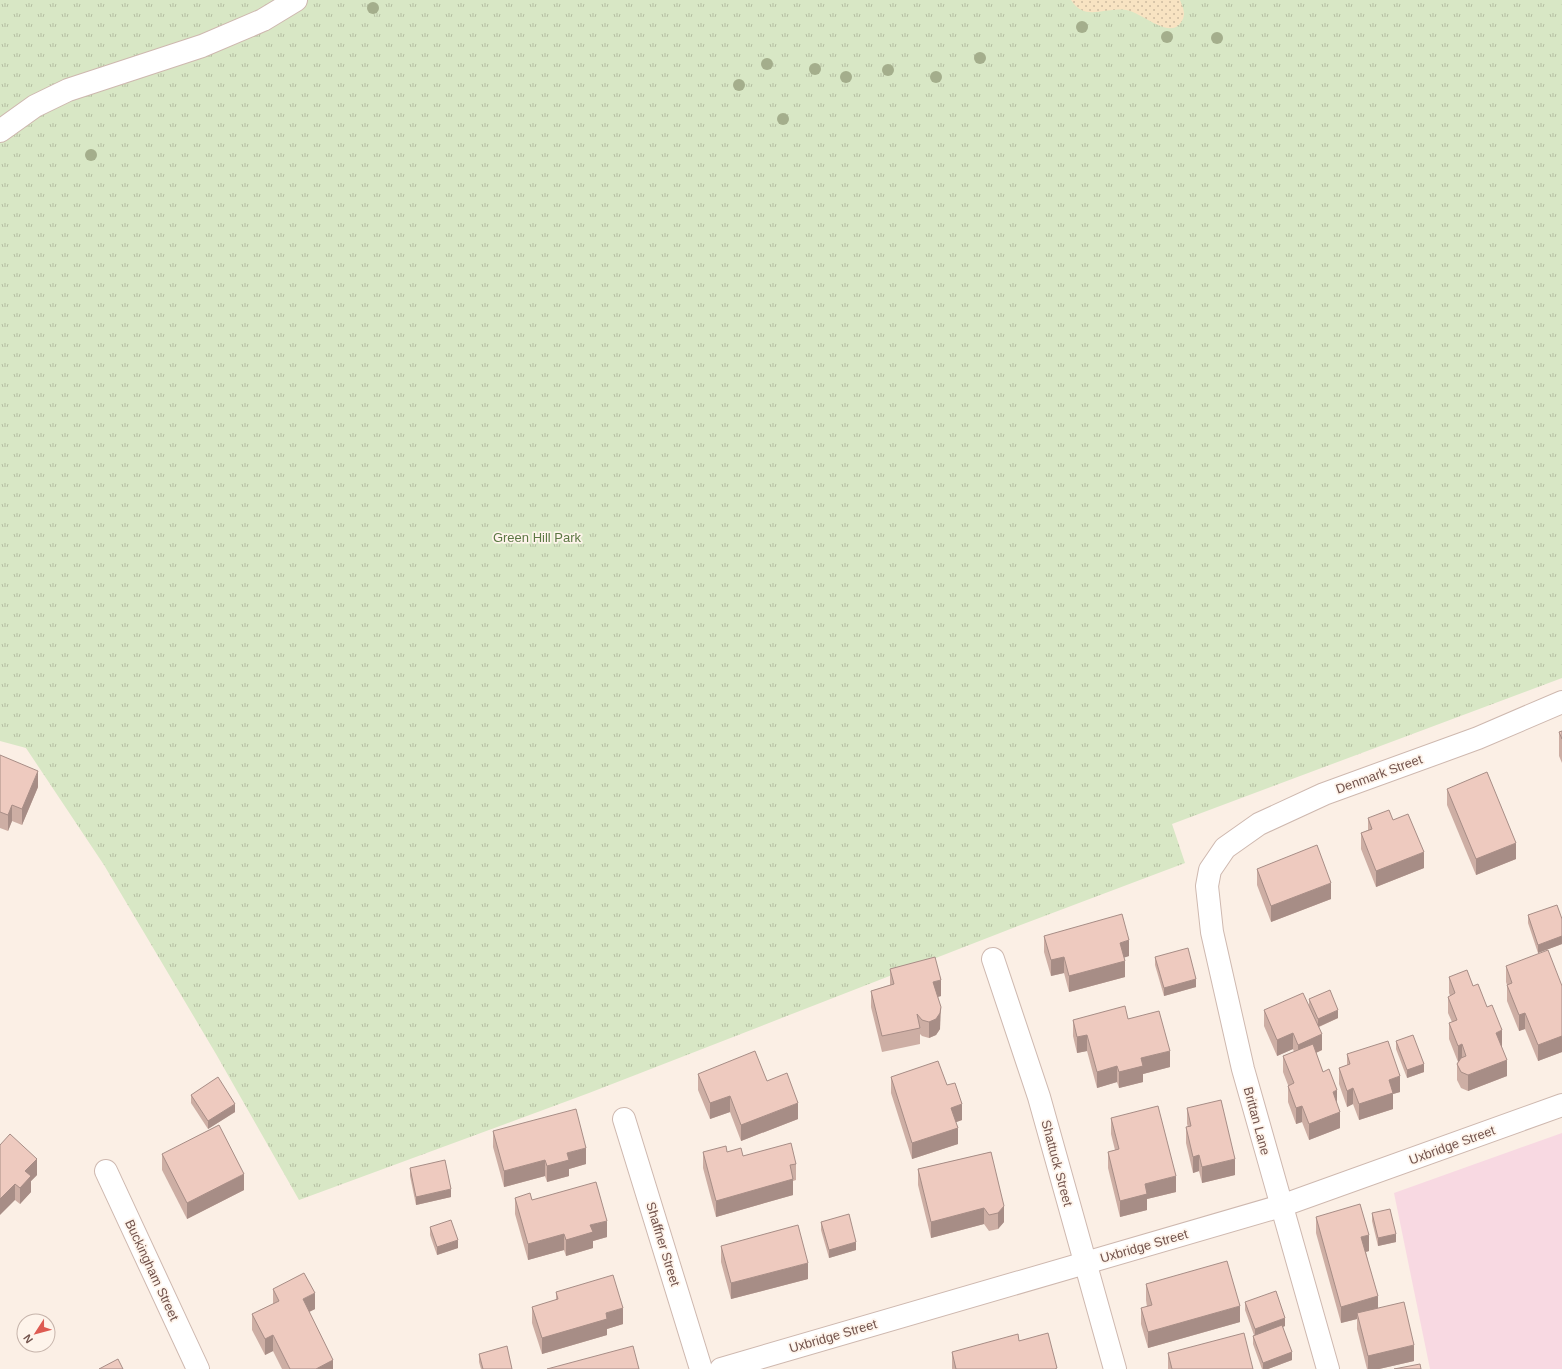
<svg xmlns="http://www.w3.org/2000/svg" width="1562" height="1369" font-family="Helvetica,sans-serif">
<defs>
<pattern id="grass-tufts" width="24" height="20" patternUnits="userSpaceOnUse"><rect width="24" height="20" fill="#d8e7c5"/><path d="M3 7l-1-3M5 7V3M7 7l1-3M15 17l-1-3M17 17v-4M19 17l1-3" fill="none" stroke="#b4bea2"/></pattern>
<pattern id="sand-dots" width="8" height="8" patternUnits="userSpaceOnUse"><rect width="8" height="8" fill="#f8e3c2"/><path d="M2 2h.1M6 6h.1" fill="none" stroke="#cdbba0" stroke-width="1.8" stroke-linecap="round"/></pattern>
</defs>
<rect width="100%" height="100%" fill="#fbefe5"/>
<path fill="#f8d9e2" d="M1562,1133V1369H1430L1394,1193Z"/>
<path fill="url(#grass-tufts)" d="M0,0H1562V678L1172,824L1185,863L1018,926L589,1093L299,1200L216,1054L104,865L26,748L0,741Z"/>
<path fill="url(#sand-dots)" d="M1071,0H1180C1184,10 1187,16 1179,25C1166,37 1141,12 1126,10C1104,7 1085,22 1071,0Z"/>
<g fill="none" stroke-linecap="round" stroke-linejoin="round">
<g stroke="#ceb8af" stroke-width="24">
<g id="minor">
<path d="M0,131L35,106L68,90L202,46L263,20L296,0"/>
<path d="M993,959L1039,1097L1115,1369"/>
<path d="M624,1119L701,1369"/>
<path d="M106,1171L198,1369"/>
<path d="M721,1369L1281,1206L1562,1105"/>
<path d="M1328,1369L1243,1069L1212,932L1207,886L1210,870L1225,848L1259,824L1324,794L1478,738L1562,702"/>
</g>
</g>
<use href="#minor" stroke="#fff" stroke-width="22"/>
</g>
<g fill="#a4ae8c">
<circle cx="373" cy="8" r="6"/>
<circle cx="1082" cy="27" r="6"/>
<circle cx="1167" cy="37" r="6"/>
<circle cx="1217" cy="38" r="6"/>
<circle cx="980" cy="58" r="6"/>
<circle cx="767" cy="64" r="6"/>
<circle cx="815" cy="69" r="6"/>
<circle cx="888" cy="70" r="6"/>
<circle cx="846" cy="77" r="6"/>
<circle cx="936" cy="77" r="6"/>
<circle cx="739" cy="85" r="6"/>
<circle cx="783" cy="119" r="6"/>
<circle cx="91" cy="155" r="6"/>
</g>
<g fill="#cdaea4">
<path d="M1562,731V763L1559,756V732Z"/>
<path d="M0,755L38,787L22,825L12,821L8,831L0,828Z"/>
<path d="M1447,789L1516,859L1476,875L1447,805Z"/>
<path d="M1368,818L1424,868L1376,887L1361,849V833L1368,830Z"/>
<path d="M1257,869L1331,899L1271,922L1257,885Z"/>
<path d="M1528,915L1562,919V944L1538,953L1528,923Z"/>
<path d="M1044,936L1129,956L1124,957L1125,977L1069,992L1064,973L1051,976L1044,952Z"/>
<path d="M1155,957L1196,987L1164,996L1155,965Z"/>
<path d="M1506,966L1562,986V1052L1538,1061L1525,1029L1519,1031L1507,1001V985L1506,982Z"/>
<path d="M890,969L941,996L938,997L940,1029L936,1035L929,1038L922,1036L920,1034V1044L882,1052L871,1007V991L890,985Z"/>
<path d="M1449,977L1473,986L1502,1046H1501L1507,1076L1468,1091L1461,1088L1457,1080V1064L1458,1062L1449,1039V1023L1452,1022L1448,1013V997L1450,996L1449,993Z"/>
<path d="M1309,999L1338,1018L1319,1027L1322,1050L1316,1053L1323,1072L1337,1105L1340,1128L1309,1140L1302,1122L1296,1124L1288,1102V1085L1283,1072V1056L1294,1052L1293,1049L1277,1056L1264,1026V1010L1309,1006Z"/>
<path d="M1128,1019L1170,1067L1143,1074V1082L1119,1088L1117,1082L1097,1088L1087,1051L1077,1053L1073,1036V1020Z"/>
<path d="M1396,1041L1424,1072L1407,1078L1396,1049Z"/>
<path d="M1347,1054L1400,1092L1393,1094V1109L1359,1120L1353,1104L1347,1107L1339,1084V1068L1347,1065Z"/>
<path d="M698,1074L767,1081L798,1119L741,1141L730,1112L710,1119L698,1090Z"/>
<path d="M891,1077L947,1085L962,1120L956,1122L958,1144L912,1159L891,1093Z"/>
<path d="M191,1095L235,1112L208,1129L191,1103Z"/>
<path d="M1187,1108L1235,1175L1202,1183L1199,1171L1193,1173L1186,1143V1127H1188L1187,1124Z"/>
<path d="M1111,1118L1176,1192L1147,1199V1210L1120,1217L1108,1168V1152L1115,1150L1111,1134Z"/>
<path d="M493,1131L586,1164L569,1169V1176L547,1182L545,1176L504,1187L493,1147Z"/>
<path d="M0,1145L37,1175L31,1181V1192L20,1204L15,1200Z"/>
<path d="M703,1152L743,1156L796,1164V1180L793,1181V1195L716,1217L703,1168Z"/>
<path d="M991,1152L1004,1222L998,1229L989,1231L984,1224L931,1238L918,1185V1169Z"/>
<path d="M162,1154L244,1190L187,1219L162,1170Z"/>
<path d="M410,1168L451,1197L416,1205L410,1176Z"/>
<path d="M515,1198L532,1200L607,1237L593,1241V1248L566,1256L564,1250L528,1260L515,1214Z"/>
<path d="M1372,1213L1396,1242L1378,1246L1372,1221Z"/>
<path d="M1316,1217L1369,1251L1366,1252L1378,1308L1414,1361L1379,1369H1367L1357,1329V1319L1341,1323L1316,1233Z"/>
<path d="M821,1222L856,1250L829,1258L821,1230Z"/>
<path d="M430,1227L458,1248L437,1255L430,1235Z"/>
<path d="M721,1246L808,1279L731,1299L721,1262Z"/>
<path d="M1146,1284L1240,1322L1148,1348L1141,1324V1308L1147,1307L1146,1300Z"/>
<path d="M273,1289L315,1309L309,1312L333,1369H282L273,1351L265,1355L252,1330V1314L273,1304Z"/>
<path d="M556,1292L623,1324L607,1329V1335L542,1354L532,1323V1307L556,1300Z"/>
<path d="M1245,1302L1285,1326L1283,1327L1292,1360L1268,1369H1262L1253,1344V1336L1254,1335L1245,1310Z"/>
<path d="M1019,1341L1057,1369H952V1352Z"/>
<path d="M1168,1353L1253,1369H1168Z"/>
<path d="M479,1354L512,1369H481L479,1362Z"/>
</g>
<g fill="#a78d86">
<path d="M38,771V787L22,825V809Z"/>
<path d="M12,805V821L8,831V815Z"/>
<path d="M1516,843V859L1476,875V859Z"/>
<path d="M1424,852V868L1376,887V871Z"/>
<path d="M1331,883V899L1271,922V906Z"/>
<path d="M1562,936V944L1538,953V945Z"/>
<path d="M1129,940V956L1120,959V943Z"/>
<path d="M1064,957V973L1051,976V960Z"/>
<path d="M1125,961V977L1069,992V976Z"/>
<path d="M1196,979V987L1164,996V988Z"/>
<path d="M941,980V996L933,998V982Z"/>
<path d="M941,1007L940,1029L936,1035L929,1038V1022Z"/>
<path d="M1338,1010V1018L1318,1027V1019Z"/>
<path d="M1525,1013V1029L1519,1031V1015Z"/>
<path d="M1502,1030V1046L1496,1049V1033Z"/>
<path d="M1293,1033V1049L1277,1056V1040Z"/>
<path d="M1322,1034V1050L1298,1061V1045Z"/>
<path d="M1087,1035V1051L1077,1053V1037Z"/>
<path d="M1562,1036V1052L1538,1061V1045Z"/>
<path d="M1462,1044V1060L1458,1062V1046Z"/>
<path d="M1170,1051V1067L1143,1074V1082L1119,1088V1072L1141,1058Z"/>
<path d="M1507,1060V1076L1468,1091V1075Z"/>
<path d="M1424,1064V1072L1407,1078V1070Z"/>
<path d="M1117,1066V1082L1097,1088V1072Z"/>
<path d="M1400,1076V1092L1393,1094V1109L1359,1120V1104L1389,1080Z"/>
<path d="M1353,1088V1104L1347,1107V1091Z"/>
<path d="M1337,1090V1106L1333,1092Z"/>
<path d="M730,1096V1112L710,1119V1103Z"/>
<path d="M798,1103V1119L741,1141V1125Z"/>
<path d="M235,1104V1112L208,1129V1121Z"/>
<path d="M962,1104V1120L951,1124V1108Z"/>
<path d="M1302,1106V1122L1296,1124V1108Z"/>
<path d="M1340,1112V1128L1309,1140V1124Z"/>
<path d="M958,1128V1144L912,1159V1143Z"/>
<path d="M586,1148V1164L569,1169V1176L547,1182V1166L567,1153Z"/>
<path d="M1199,1155V1171L1193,1173V1157Z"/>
<path d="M37,1159V1175L31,1181V1192L20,1204V1188L25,1171Z"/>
<path d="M1235,1159V1175L1202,1183V1167Z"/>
<path d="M545,1160V1176L504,1187V1171Z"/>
<path d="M244,1174V1190L187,1219V1203Z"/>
<path d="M1176,1176V1192L1147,1199V1210L1120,1217V1201L1145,1184Z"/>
<path d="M793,1179V1195L716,1217V1201Z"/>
<path d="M15,1184V1200L0,1215V1199Z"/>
<path d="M451,1189V1197L416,1205V1197Z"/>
<path d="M1004,1206V1222L998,1229V1213Z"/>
<path d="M984,1208V1224L931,1238V1222Z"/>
<path d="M607,1221V1237L593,1241V1248L566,1256V1240L590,1225Z"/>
<path d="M564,1234V1250L528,1260V1244Z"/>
<path d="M1396,1234V1242L1378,1246V1238Z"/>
<path d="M1369,1235V1251L1361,1253V1237Z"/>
<path d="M458,1240V1248L437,1255V1247Z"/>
<path d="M856,1242V1250L829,1258V1250Z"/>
<path d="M808,1263V1279L731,1299V1283Z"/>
<path d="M315,1293V1309L303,1315V1299Z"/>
<path d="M1378,1296V1312L1357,1313V1319L1341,1323V1307Z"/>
<path d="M1240,1306V1322L1148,1348V1332Z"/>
<path d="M623,1308V1324L607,1329V1335L542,1354V1338L606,1313Z"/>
<path d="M1285,1318V1326L1255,1337V1329Z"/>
<path d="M273,1335V1351L265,1355V1339Z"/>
<path d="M1414,1345V1361L1379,1369H1368V1356Z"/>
<path d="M1292,1352V1360L1268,1369H1263V1363Z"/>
<path d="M333,1360V1369H316Z"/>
</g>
<g fill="#eecabf" stroke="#a78d86">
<path d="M1562,731V739L1559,732Z"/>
<path d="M0,755L38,771L22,809L12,805L8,815L0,812Z"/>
<path d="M1487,772L1516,843L1476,859L1447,789Z"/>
<path d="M1389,810L1393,820L1408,814L1424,852L1376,871L1361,833L1372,829L1368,818Z"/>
<path d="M1317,845L1331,883L1271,906L1257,869Z"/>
<path d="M1557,905L1562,919V936L1538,945L1528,915Z"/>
<path d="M1122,914L1129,940L1120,943L1125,961L1069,976L1064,957L1051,960L1044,936Z"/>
<path d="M1188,948L1196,979L1164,988L1155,957Z"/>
<path d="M1548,950L1562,986V1036L1538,1045L1525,1013L1519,1015L1507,985L1512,983L1506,966Z"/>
<path d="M935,957L941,980L933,982L941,1007L940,1013L936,1019L929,1022L922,1020L917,1014L920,1028L882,1036L871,991L894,984L890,969Z"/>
<path d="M1467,970L1473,986L1478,984L1487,1007L1492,1005L1502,1030L1496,1033L1507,1060L1468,1075L1461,1072L1457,1064L1461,1058L1466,1056L1462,1044L1458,1046L1449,1023L1457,1020L1448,997L1455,993L1449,977Z"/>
<path d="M1330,990L1338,1010L1318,1019L1309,999Z"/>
<path d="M1303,993L1322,1034L1298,1045L1293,1033L1277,1040L1264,1010Z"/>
<path d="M1125,1006L1128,1019L1159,1011L1170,1051L1141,1058L1143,1066L1119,1072L1117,1066L1097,1072L1087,1035L1077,1037L1073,1020Z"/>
<path d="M1413,1035L1424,1064L1407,1070L1396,1041Z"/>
<path d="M1388,1041L1400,1076L1389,1080L1393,1093L1359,1104L1353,1088L1347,1091L1339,1068L1350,1064L1347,1054Z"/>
<path d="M1313,1044L1323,1072L1329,1069L1337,1090L1333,1092L1340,1112L1309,1124L1302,1106L1296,1108L1288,1086L1294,1083L1283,1056Z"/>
<path d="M755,1051L767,1081L787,1073L798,1103L741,1125L730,1096L710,1103L698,1074Z"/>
<path d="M938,1061L947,1085L955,1083L962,1104L951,1108L958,1128L912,1143L891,1077Z"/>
<path d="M218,1077L235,1104L208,1121L191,1095Z"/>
<path d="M1221,1100L1235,1159L1202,1167L1199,1155L1193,1157L1186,1127L1191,1126L1187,1108Z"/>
<path d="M1158,1106L1176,1176L1145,1184L1147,1194L1120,1201L1108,1152L1119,1149L1111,1118Z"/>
<path d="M576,1109L586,1148L567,1153L569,1160L547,1166L545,1160L504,1171L493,1131Z"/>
<path d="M219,1125L244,1174L187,1203L162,1154Z"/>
<path d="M10,1134L37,1159L25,1171L31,1176L20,1188L15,1184L0,1199V1145Z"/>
<path d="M791,1143L796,1164L790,1165L793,1179L716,1201L703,1152L726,1146L727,1152L741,1148L743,1156Z"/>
<path d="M991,1152L1004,1206L998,1213L989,1215L984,1208L931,1222L918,1169Z"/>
<path d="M445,1160L451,1189L416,1197L410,1168Z"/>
<path d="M596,1182L607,1221L590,1225L593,1232L566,1240L564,1234L528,1244L515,1198L530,1193L532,1200Z"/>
<path d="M1360,1204L1369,1235L1361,1237L1378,1296L1341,1307L1316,1217Z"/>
<path d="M1390,1209L1396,1234L1378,1238L1372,1213Z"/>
<path d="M849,1214L856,1242L829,1250L821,1222Z"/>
<path d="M451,1220L458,1240L437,1247L430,1227Z"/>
<path d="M798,1225L808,1263L731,1283L721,1246Z"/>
<path d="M1227,1261L1240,1306L1148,1332L1141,1308L1152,1305L1146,1284Z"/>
<path d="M304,1273L315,1293L303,1299L333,1360L316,1369H290L273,1335L265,1339L252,1314L279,1301L273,1289Z"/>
<path d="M613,1275L623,1308L606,1313L607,1319L542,1338L532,1307L558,1299L556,1292Z"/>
<path d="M1276,1291L1285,1318L1255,1329L1245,1302Z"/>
<path d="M1404,1302L1414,1345L1368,1356L1357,1313Z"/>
<path d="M1282,1325L1292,1352L1263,1363L1253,1336Z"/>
<path d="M1048,1333L1057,1368L1055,1369H956L952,1352L1018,1334L1019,1341Z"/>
<path d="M1244,1333L1253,1369H1172L1168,1353Z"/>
<path d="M507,1346L512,1369H483L479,1354Z"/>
<path d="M633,1346L639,1369H547Z"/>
<path d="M118,1359L123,1369H99Z"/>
<path d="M1420,1364L1421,1369H1394Z"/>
</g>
<g text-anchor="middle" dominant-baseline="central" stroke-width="3.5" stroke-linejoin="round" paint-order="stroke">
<g font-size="13" fill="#5c7844" stroke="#fef4eb">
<text x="537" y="537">Green Hill Park</text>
</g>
<g font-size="13" fill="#72534c" stroke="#fef4eb">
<text transform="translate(1379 774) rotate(-20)">Denmark Street</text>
<text transform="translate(1257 1121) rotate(75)">Brittan Lane</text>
<text transform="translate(1452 1145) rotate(-20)">Uxbridge Street</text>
<text transform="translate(1057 1163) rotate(75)">Shattuck Street</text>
<text transform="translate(663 1244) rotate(73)">Shaffner Street</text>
<text transform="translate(1144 1246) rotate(-16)">Uxbridge Street</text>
<text transform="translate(152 1270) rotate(65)">Buckingham Street</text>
<text transform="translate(833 1336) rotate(-16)">Uxbridge Street</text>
</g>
</g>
<g transform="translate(36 1333) rotate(234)"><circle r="19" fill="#fef4eb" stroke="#c6b4ab"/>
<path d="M0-3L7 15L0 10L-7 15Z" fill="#dd5b52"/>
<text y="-6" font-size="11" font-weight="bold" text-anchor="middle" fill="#72534c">N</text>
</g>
</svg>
